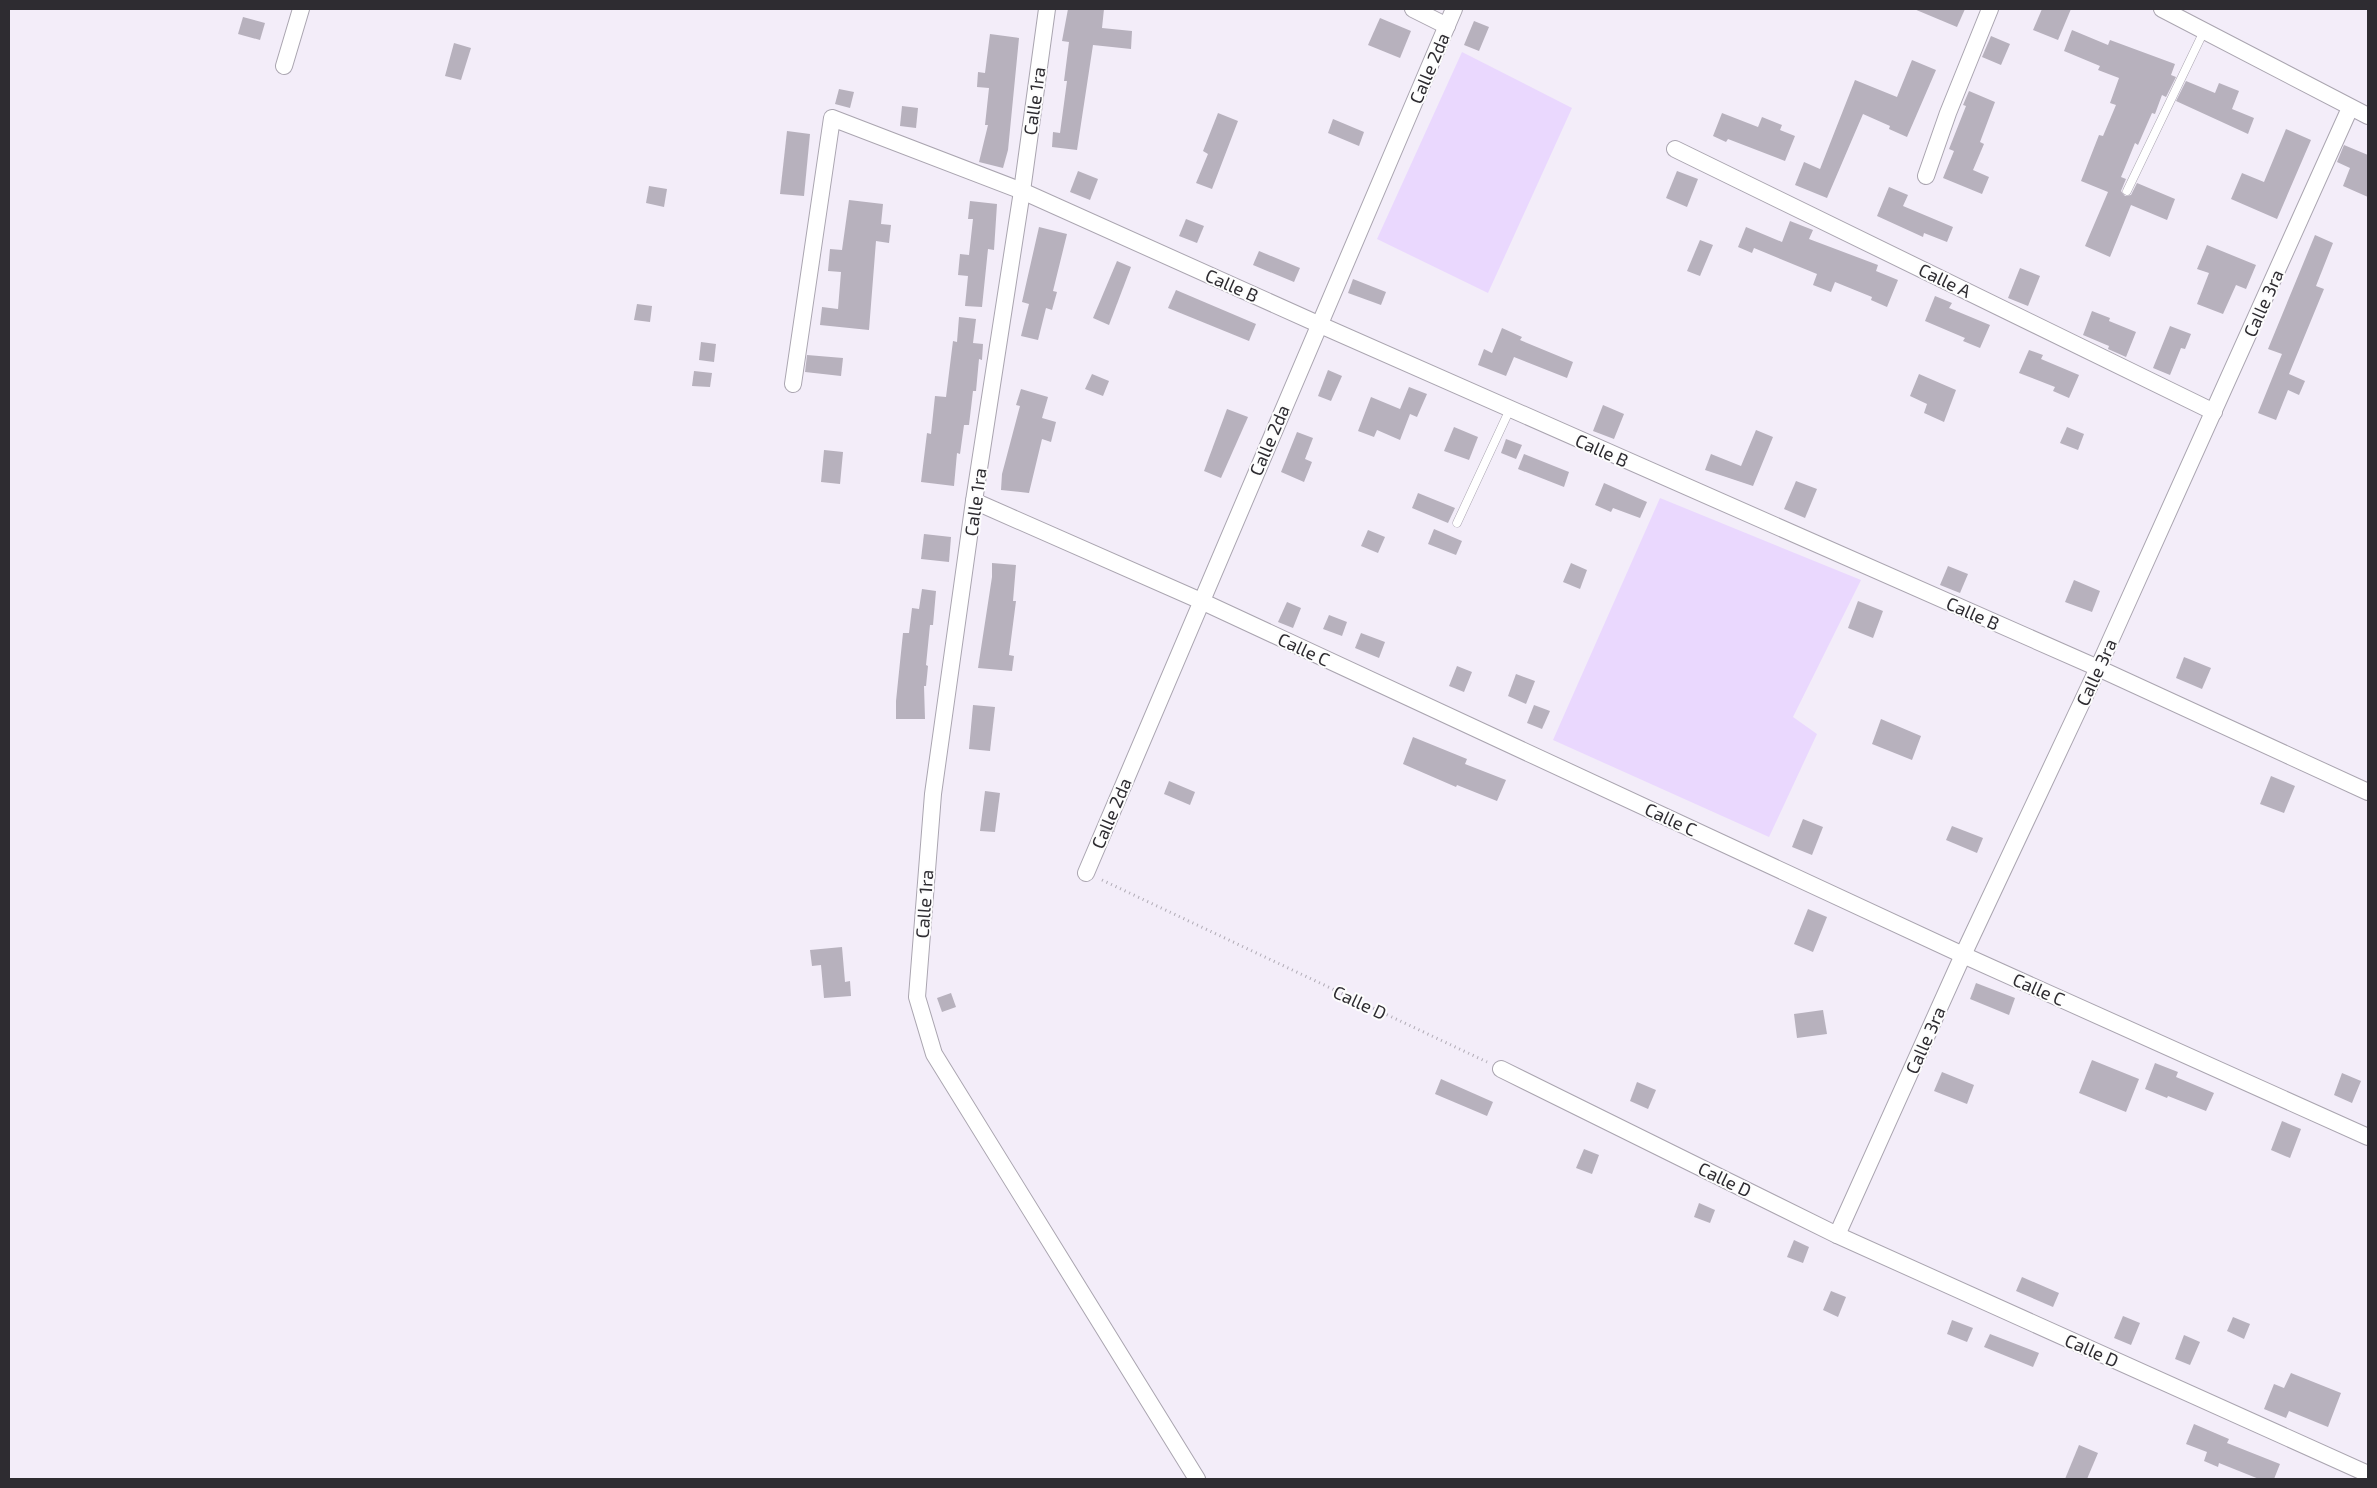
<svg xmlns="http://www.w3.org/2000/svg" width="2377" height="1488" font-family="'Exo 2',sans-serif">
<rect width="100%" height="100%" fill="#f3edf9"/>
<g fill="#ead8fe">
<path d="M1462,52L1572,108L1488,293L1377,239Z"/>
<path d="M1660,498L1861,580L1793,717L1817,734L1769,837L1553,740Z"/>
</g>
<g fill="#b7b1bd">
<path d="M1068,9H1104L1102,28L1132,31L1131,49L1093,45L1077,150L1052,147L1053,132L1060,133L1067,81H1064L1069,42L1062,41Z"/>
<path d="M1914,9H1965L1957,27Z"/>
<path d="M2042,9H2071L2058,40L2033,30Z"/>
<path d="M243,17L265,23L260,40L238,34Z"/>
<path d="M1380,18L1411,31L1400,58L1368,45Z"/>
<path d="M1474,21L1489,27L1479,51L1464,45Z"/>
<path d="M2072,30L2108,45L2110,40L2175,64L2171,75L2176,77L2166,97L2162,95L2155,114L2152,113L2138,145L2135,143L2121,177L2126,179L2121,191L2125,196L2131,195L2137,183L2175,199L2167,220L2131,205L2110,257L2085,246L2108,192L2081,181L2099,135L2103,136L2116,105L2110,103L2119,78L2098,70L2100,66L2064,51Z"/>
<path d="M990,34L1019,38L1008,150L1003,168L979,162L988,125H985L989,88L977,87L978,72L985,73Z"/>
<path d="M1991,36L2010,44L2001,65L1982,57Z"/>
<path d="M454,43L471,48L461,80L445,76Z"/>
<path d="M1912,60L1936,70L1907,137L1889,129L1890,126L1863,114L1827,198L1795,185L1804,162L1820,169L1855,80L1897,97Z"/>
<path d="M2186,81L2215,93L2219,83L2239,91L2232,109L2254,118L2248,134L2176,101Z"/>
<path d="M839,89L854,92L850,108L835,104Z"/>
<path d="M1969,91L1995,102L1980,142L1984,144L1973,170L1989,177L1982,194L1943,178L1954,151L1949,149L1966,106L1963,105Z"/>
<path d="M902,106L918,108L916,128L900,126Z"/>
<path d="M1218,113L1238,121L1212,189L1196,183L1208,154L1203,151Z"/>
<path d="M1722,113L1758,127L1762,117L1782,125L1780,130L1795,136L1785,161L1728,139L1726,142L1713,136Z"/>
<path d="M1333,119L1364,132L1359,146L1328,133Z"/>
<path d="M2286,129L2311,140L2277,219L2231,199L2242,173L2264,182Z"/>
<path d="M787,131L810,134L804,196L780,194Z"/>
<path d="M2344,145L2368,155V197L2343,186L2350,168L2337,162Z"/>
<path d="M1078,171L1098,179L1090,200L1070,192Z"/>
<path d="M1677,171L1698,179L1687,207L1666,198Z"/>
<path d="M649,186L667,189L664,207L646,203Z"/>
<path d="M1889,187L1908,195L1903,206L1953,227L1947,242L1924,233L1923,237L1877,216Z"/>
<path d="M849,200L883,204L881,224L891,225L889,243L876,241L869,330L820,325L822,307L838,309L841,272L828,271L830,249L842,250Z"/>
<path d="M970,201L997,204L994,250L988,249L982,307L965,306L968,276L958,275L960,254L969,255L973,219H968Z"/>
<path d="M1186,219L1204,226L1197,243L1179,236Z"/>
<path d="M1790,221L1813,230L1809,239L1878,265L1876,271L1898,280L1887,307L1871,300L1872,297L1835,282L1831,292L1813,285L1817,274L1754,248L1752,253L1738,247L1746,227L1782,242Z"/>
<path d="M1039,227L1067,234L1053,291L1057,292L1052,310L1046,308L1038,340L1021,336L1029,304L1022,302Z"/>
<path d="M2315,235L2333,243L2316,286L2324,289L2289,374L2305,381L2299,395L2288,390L2276,420L2258,413L2282,354L2268,349Z"/>
<path d="M1700,240L1713,245L1700,276L1687,271Z"/>
<path d="M2207,245L2256,265L2246,289L2236,285L2223,314L2197,304L2209,273L2197,269Z"/>
<path d="M1259,251L1300,268L1294,282L1253,265Z"/>
<path d="M1117,261L1131,267L1109,325L1093,318Z"/>
<path d="M2020,268L2040,276L2028,306L2008,298Z"/>
<path d="M1353,279L1386,292L1381,305L1348,293Z"/>
<path d="M1176,290L1256,324L1249,341L1168,308Z"/>
<path d="M1935,296L1952,303L1949,308L1990,325L1980,348L1963,341L1965,338L1925,321Z"/>
<path d="M637,304L652,306L650,322L634,320Z"/>
<path d="M2092,311L2110,318L2109,321L2136,332L2126,357L2108,349L2109,346L2083,335Z"/>
<path d="M959,317L976,319L973,343L983,344L982,360L979,359L976,391H973L969,425H964L960,454L957,453L954,486L921,482L927,433L931,434L935,396L946,397L953,341L957,342Z"/>
<path d="M2170,326L2191,334L2185,349L2181,348L2170,375L2153,368Z"/>
<path d="M1502,328L1522,337L1520,340L1573,362L1567,378L1514,357L1506,376L1478,365L1484,349L1492,353Z"/>
<path d="M701,342L716,344L714,362L699,360Z"/>
<path d="M2029,350L2043,355L2041,359L2079,375L2069,398L2053,391L2055,387L2019,373Z"/>
<path d="M807,355L843,358L841,376L805,372Z"/>
<path d="M1328,370L1342,376L1331,401L1318,396Z"/>
<path d="M694,371L712,373L710,387L692,386Z"/>
<path d="M1092,374L1109,381L1103,396L1085,389Z"/>
<path d="M1919,374L1956,390L1944,422L1924,413L1927,404L1910,396Z"/>
<path d="M1409,387L1427,394L1417,417L1410,414L1400,440L1377,430L1374,437L1358,431L1371,397L1400,409Z"/>
<path d="M1021,389L1048,397L1042,418L1056,422L1051,442L1042,439L1029,493L1001,490L1002,474L1020,406L1016,405Z"/>
<path d="M1603,405L1624,414L1614,439L1593,431Z"/>
<path d="M1227,409L1248,417L1221,478L1204,471Z"/>
<path d="M1454,427L1478,437L1469,460L1444,451Z"/>
<path d="M2067,427L2084,434L2078,450L2060,443Z"/>
<path d="M1756,430L1773,437L1753,486L1705,470L1711,454L1741,466Z"/>
<path d="M1297,432L1313,438L1305,459L1312,462L1304,482L1281,472Z"/>
<path d="M1506,439L1522,445L1516,459L1501,453Z"/>
<path d="M824,450L843,452L840,484L821,482Z"/>
<path d="M1524,454L1569,472L1564,487L1518,469Z"/>
<path d="M1796,481L1817,489L1805,518L1784,509Z"/>
<path d="M1604,483L1647,502L1640,518L1613,508L1611,512L1595,505Z"/>
<path d="M1418,493L1455,508L1448,523L1412,508Z"/>
<path d="M1434,529L1462,541L1456,555L1428,544Z"/>
<path d="M1368,530L1385,537L1378,553L1361,546Z"/>
<path d="M924,534L951,537L949,562L921,559Z"/>
<path d="M992,563L1016,565L1013,601H1016L1009,655L1014,656L1012,671L978,668L992,577Z"/>
<path d="M1571,563L1587,570L1580,589L1563,582Z"/>
<path d="M1948,566L1968,574L1960,593L1940,585Z"/>
<path d="M2074,580L2100,591L2092,612L2065,602Z"/>
<path d="M922,589L936,591L933,625H930L926,665L928,666L926,686H924L925,719H896V701L903,633H909L912,608L919,609Z"/>
<path d="M1858,601L1883,611L1873,638L1848,628Z"/>
<path d="M1287,602L1301,608L1293,628L1278,622Z"/>
<path d="M1329,615L1347,622L1342,636L1323,629Z"/>
<path d="M1361,633L1385,642L1379,658L1355,648Z"/>
<path d="M2184,657L2211,668L2202,689L2176,678Z"/>
<path d="M1457,666L1472,672L1464,692L1449,686Z"/>
<path d="M1516,674L1535,681L1526,704L1508,696Z"/>
<path d="M973,705L995,707L990,751L969,749Z"/>
<path d="M1534,705L1550,711L1542,729L1527,723Z"/>
<path d="M1881,719L1921,736L1912,760L1872,744Z"/>
<path d="M1413,737L1467,759L1465,764L1506,780L1497,801L1457,785L1456,787L1403,764Z"/>
<path d="M2271,776L2295,786L2284,813L2260,804Z"/>
<path d="M1169,781L1195,792L1190,805L1164,794Z"/>
<path d="M985,791L1000,793L995,832L980,831Z"/>
<path d="M1803,819L1823,827L1812,855L1792,847Z"/>
<path d="M1952,826L1983,838L1977,853L1946,840Z"/>
<path d="M1808,909L1827,917L1813,952L1794,944Z"/>
<path d="M842,947L845,982L850,981L851,996L824,998L821,965L812,966L810,950Z"/>
<path d="M1976,983L2015,998L2009,1015L1970,999Z"/>
<path d="M951,993L956,1007L942,1012L937,998Z"/>
<path d="M1823,1010L1827,1034L1797,1038L1794,1014Z"/>
<path d="M2092,1060L2139,1079L2126,1112L2079,1093Z"/>
<path d="M2155,1063L2178,1072L2176,1077L2214,1093L2206,1111L2168,1096L2167,1098L2145,1089Z"/>
<path d="M1942,1072L1974,1085L1967,1104L1934,1091Z"/>
<path d="M2342,1073L2361,1081L2352,1103L2334,1095Z"/>
<path d="M1441,1079L1493,1102L1487,1116L1435,1094Z"/>
<path d="M1637,1082L1656,1090L1648,1109L1630,1101Z"/>
<path d="M2282,1121L2301,1129L2290,1158L2271,1150Z"/>
<path d="M1584,1149L1599,1155L1592,1174L1576,1168Z"/>
<path d="M1699,1203L1715,1210L1710,1223L1694,1217Z"/>
<path d="M1794,1240L1809,1247L1803,1263L1787,1257Z"/>
<path d="M2022,1277L2059,1293L2053,1307L2016,1291Z"/>
<path d="M1831,1291L1846,1297L1838,1317L1823,1310Z"/>
<path d="M2123,1316L2140,1323L2131,1345L2114,1338Z"/>
<path d="M2233,1317L2250,1324L2244,1339L2227,1331Z"/>
<path d="M1952,1320L1973,1328L1967,1342L1947,1334Z"/>
<path d="M1990,1334L2039,1353L2033,1367L1984,1347Z"/>
<path d="M2184,1335L2200,1342L2190,1365L2175,1359Z"/>
<path d="M2291,1373L2341,1393L2328,1427L2289,1411L2286,1418L2264,1409L2274,1384L2284,1388Z"/>
<path d="M2194,1424L2229,1439L2227,1443L2280,1464L2274,1479H2259L2219,1463L2218,1467L2204,1461L2207,1452L2186,1444Z"/>
<path d="M2079,1445L2098,1453L2087,1479H2065Z"/>
</g>
<g fill="none" stroke-linecap="round" stroke-linejoin="round">
<g stroke="#aaa5b0" stroke-width="9">
<g id="lane">
<path d="M2127,191L2204,31"/>
<path d="M1457,523L1510,409"/>
</g>
</g>
<g stroke="#aaa5b0" stroke-width="18">
<g id="street">
<path d="M1047,9L1022,191L974,501L933,794L917,997L934,1054L1197,1479"/>
<path d="M1413,9L1447,26"/>
<path d="M2162,9L2368,116"/>
<path d="M284,66L301,9"/>
<path d="M1675,149L2214,412"/>
<path d="M1926,176L1948,113L1990,9"/>
<path d="M793,384L832,118L1022,191L1318,324L2098,668L2368,792"/>
<path d="M974,501L1201,601L1963,955L2368,1137"/>
<path d="M1086,873L1454,9"/>
<path d="M1501,1069L1837,1235L2368,1474"/>
<path d="M1837,1235L1963,955L2098,668L2350,108"/>
</g>
</g>
<path stroke="#b0abb5" stroke-width="3" stroke-dasharray="1 4" stroke-linecap="butt" d="M1102,880L1487,1062"/>
<use href="#lane" stroke="#fff" stroke-width="8"/>
<use href="#street" stroke="#fff" stroke-width="16"/>
</g>
<g text-anchor="middle" dominant-baseline="central" stroke-width="4" stroke-linejoin="round" paint-order="stroke">
<g font-size="18" fill="#2e2c31" stroke="#fdfdfd">
<text transform="translate(1429 68) rotate(-67)">Calle 2da</text>
<text transform="translate(1034 101) rotate(-82)">Calle 1ra</text>
<text transform="translate(1945 280) rotate(26)">Calle A</text>
<text transform="translate(1232 285) rotate(24)">Calle B</text>
<text transform="translate(2263 303) rotate(-66)">Calle 3ra</text>
<text transform="translate(1269 440) rotate(-67)">Calle 2da</text>
<text transform="translate(1602 450) rotate(24)">Calle B</text>
<text transform="translate(975 502) rotate(-82)">Calle 1ra</text>
<text transform="translate(1973 613) rotate(24)">Calle B</text>
<text transform="translate(1304 649) rotate(25)">Calle C</text>
<text transform="translate(2096 672) rotate(-65)">Calle 3ra</text>
<text transform="translate(1111 813) rotate(-67)">Calle 2da</text>
<text transform="translate(1671 819) rotate(25)">Calle C</text>
<text transform="translate(924 904) rotate(-86)">Calle 1ra</text>
<text transform="translate(2039 989) rotate(24)">Calle C</text>
<text transform="translate(1360 1002) rotate(25)">Calle D</text>
<text transform="translate(1925 1040) rotate(-66)">Calle 3ra</text>
<text transform="translate(1725 1179) rotate(26)">Calle D</text>
<text transform="translate(2092 1350) rotate(24)">Calle D</text>
</g>
</g>
<rect width="2377" height="1488" fill="none" stroke="#2e2c31" stroke-width="20"/>
</svg>
